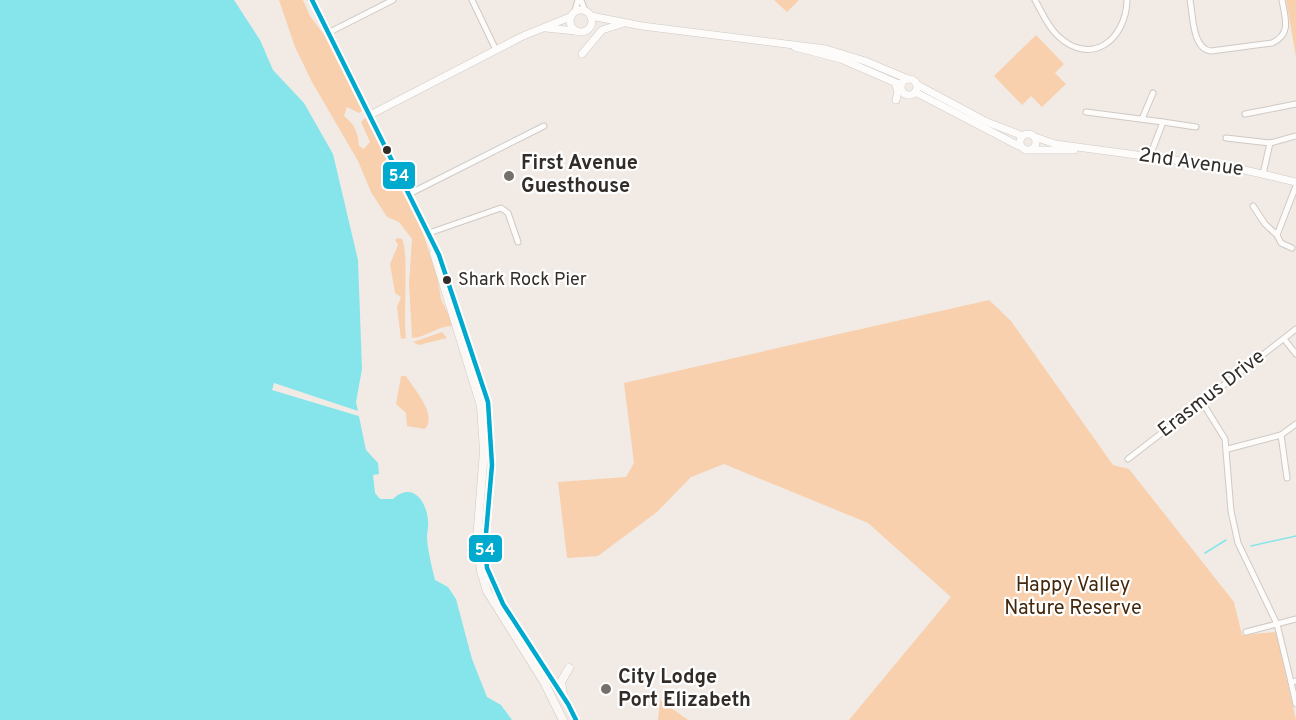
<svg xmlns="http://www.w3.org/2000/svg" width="1296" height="720" font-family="Overpass,sans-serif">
<rect width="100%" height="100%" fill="#f2ebe5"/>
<g fill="#f8d0ad">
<path d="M279,0H303L310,16L325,36L360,105L362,111L359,113L347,107L344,116C355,125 358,132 359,146L364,149L370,142L361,122L366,117L421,228L437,274L441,299L454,326C438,325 428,337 412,338L409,284L412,239L399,222L387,217L371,192L358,161L312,82L295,47Z"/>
<path d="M774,0H799L787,12Z"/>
<path d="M1286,0H1296V57Z"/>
<path d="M1036,35L1064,64L1055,73L1066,84L1042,107L1031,96L1022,105L994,76Z"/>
<path d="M397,238L402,239C409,250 403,317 406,338L401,339L397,307L401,297L395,293L390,264L398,245L395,240Z"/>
<path d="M989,300L1011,321L1113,465L1129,469L1234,602L1242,635L1276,632L1296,720H849L951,597L868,523L724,464L691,477L657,512L598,556L567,558L558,482L626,477L634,463L624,383Z"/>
<path d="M442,332L447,338L419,345L413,342Z"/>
<path d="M401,376H406C414,389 438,415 425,429L407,426L406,413L396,404Z"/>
<path d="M660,700L688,720H658Z"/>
</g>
<path fill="#86e5eb" d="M0,0H234L260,40L273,70L304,103L333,154L358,260L362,369L356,402L366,450L378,463L379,474L373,475L375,493L380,499H393C411,482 426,499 428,520C429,526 427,532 427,538C428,552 432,567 435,580L448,587L456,599L472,659L487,697L501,705L512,720H0Z"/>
<path fill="#f2ebe5" d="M274,383L361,412L362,417L272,390Z"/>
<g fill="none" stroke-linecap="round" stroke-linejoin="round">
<g stroke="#86e5eb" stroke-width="1.5">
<path d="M1251,546L1296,536"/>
<path d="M1205,553L1226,540"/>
</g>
<g stroke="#cfc9c4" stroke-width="7">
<g id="minor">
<path d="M472,0L496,50"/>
<path d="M581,0L585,11"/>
<path d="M1035,0C1042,12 1047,26 1058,36C1091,67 1126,40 1127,0"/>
<path d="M1190,0C1193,14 1192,49 1211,51L1272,43C1292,34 1285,18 1282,0"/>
<path d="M575,11L578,0"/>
<path d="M328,33L393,0"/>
<path d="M1086,112L1163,122L1150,156"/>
<path d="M1245,114L1296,104"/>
<path d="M1142,119L1153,93"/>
<path d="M1163,122L1196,127"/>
<path d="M1226,138L1270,143"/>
<path d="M1263,174L1270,143L1296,136"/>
<path d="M409,194L544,126"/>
<path d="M1253,206L1265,224L1277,235"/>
<path d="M429,233L501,208L508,213L518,242"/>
<path d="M1292,248L1281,243L1277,235L1296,186"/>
<path d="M1284,339L1296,354"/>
<path d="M1202,402L1225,439L1231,511L1238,543L1277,624L1291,682"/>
<path d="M1281,435L1287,478"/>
<path d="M1228,449L1281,435L1296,424"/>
<path d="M1128,459L1296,329"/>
<path d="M1246,632L1296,619"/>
<path d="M1296,681L1291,682L1296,704"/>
</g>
</g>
<g stroke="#cfc9c4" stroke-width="8">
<g id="tertiary">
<circle cx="581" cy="21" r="11"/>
<path d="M591,16L642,26L826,49L865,61L908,79"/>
<path d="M546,28L576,31"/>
<path d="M795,47L841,59L901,85"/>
<path d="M582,54L602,30L621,24"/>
<circle cx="909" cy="87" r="8"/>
<path d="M916,84L987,122L1023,136"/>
<path d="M896,86L898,92L896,100"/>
<path d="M915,92L1021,147"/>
<path d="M370,115L523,36L570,17"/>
<circle cx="1028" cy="142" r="8"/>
<path d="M1035,137L1055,144L1240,169L1296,182"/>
<path d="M1032,150H1074"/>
</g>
</g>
<g stroke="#cfc9c4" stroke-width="9">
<g id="secondary">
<path d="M312,0L439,255L488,402L492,465L485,545L487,568L503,604L568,704L576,720"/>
<path d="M434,253L481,406L484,451L477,540L481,571L487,591L544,682L563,720"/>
<path d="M563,694L561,682L569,668"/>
</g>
</g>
<use href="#minor" stroke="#fdfcfb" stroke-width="5"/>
<use href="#tertiary" stroke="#fdfcfb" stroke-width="7"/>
<use href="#secondary" stroke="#faf7f4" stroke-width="8"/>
<g stroke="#fff" stroke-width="9">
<path id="bus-1" d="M312,0L439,255L488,402L492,465L485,545L487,568L503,604L568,704L576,720"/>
</g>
<use href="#bus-1" stroke="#00a9ce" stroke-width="4.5"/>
</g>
<g fill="#332d29" stroke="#fff" stroke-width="2">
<circle cx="387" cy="150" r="5"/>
<circle cx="447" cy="280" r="5"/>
</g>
<g fill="#76706b" stroke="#fff" stroke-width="2">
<circle cx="509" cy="176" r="6"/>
<circle cx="606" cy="689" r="6"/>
</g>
<g text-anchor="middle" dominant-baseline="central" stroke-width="4.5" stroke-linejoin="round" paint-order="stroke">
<g font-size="18" fill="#332d29" stroke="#fff" text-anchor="start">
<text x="458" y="280">Shark Rock Pier</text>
</g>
<g font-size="20" fill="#332d29" stroke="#fff">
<text transform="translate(1191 163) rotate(8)">2nd Avenue</text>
<text transform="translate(1212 394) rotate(-38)">Erasmus Drive</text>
</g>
<g font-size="20" font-weight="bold" fill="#332d29" stroke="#fff" text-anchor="start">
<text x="521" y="164">First Avenue<tspan x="521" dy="23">Guesthouse</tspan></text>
<text x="618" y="678">City Lodge<tspan x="618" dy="23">Port Elizabeth</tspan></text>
</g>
<g font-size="20" fill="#45280c" stroke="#fff">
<text x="1073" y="586">Happy Valley<tspan x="1073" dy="23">Nature Reserve</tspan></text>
</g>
</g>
<g stroke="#fff" stroke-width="2">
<rect x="382" y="161" width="34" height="29" rx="6" fill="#00a9ce"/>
<rect x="468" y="534" width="35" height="29" rx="6" fill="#00a9ce"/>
</g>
<g font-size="16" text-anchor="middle" font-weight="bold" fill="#fff">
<text x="399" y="181">54</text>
<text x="485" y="555">54</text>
</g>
</svg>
